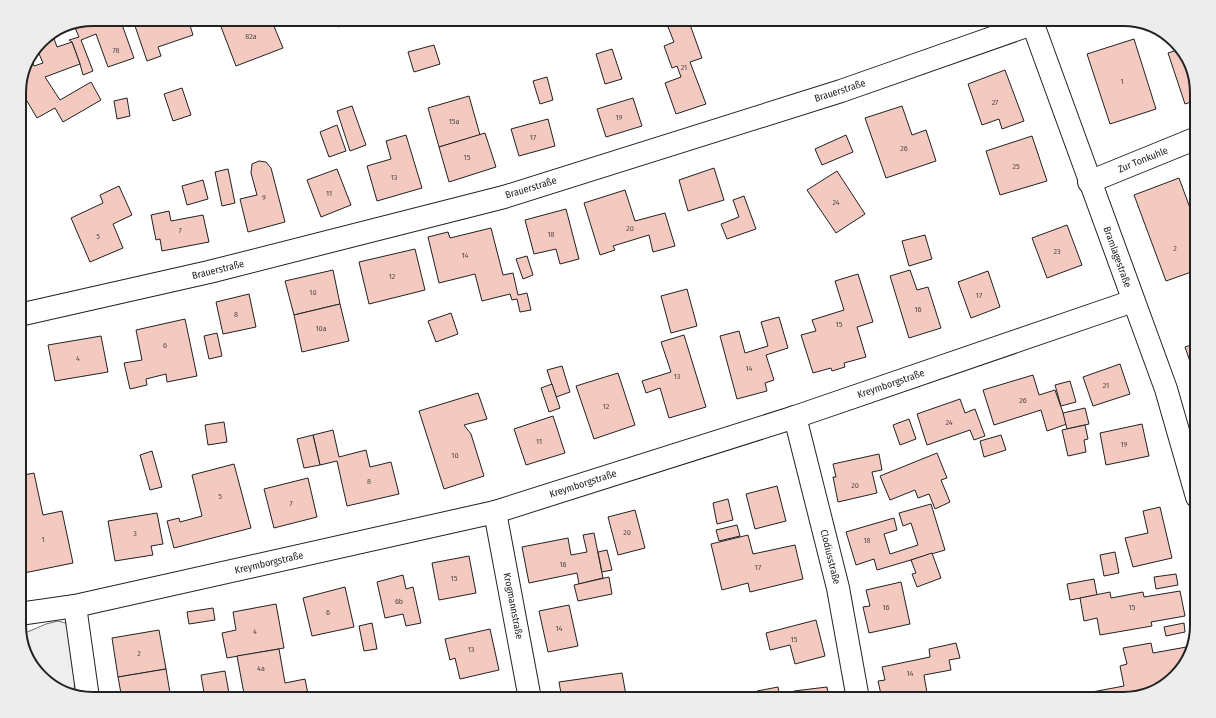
<svg xmlns="http://www.w3.org/2000/svg" width="1216" height="718" font-family="'Fira Sans Condensed',sans-serif">
<rect width="100%" height="100%" fill="#fff"/>
<path fill="#eee" stroke="#6f6f6f" d="M58,621L69,624L75,682L73,694L56,689L29,662L22,640L25,633L46,624Z"/>
<g fill="#f3c9c0" stroke="#222">
<path d="M93,19H120L134,58L108,67L96,34L81,40L93,71L83,75L80,64L72,42L69,40L79,37L73,23Z"/>
<path d="M143,19H188L193,35L158,47L161,56L147,61L135,26L144,23Z"/>
<path d="M218,19H243L245,24L257,19H271L283,48L236,66Z"/>
<path d="M335,19H361L338,27Z"/>
<path d="M688,19L702,58L690,62L706,104L676,114L665,83L681,77L677,66L672,68L664,46L674,42L668,27Z"/>
<path d="M52,33L57,47L72,42L80,64L45,77L60,100L91,82L101,100L63,122L55,108L37,118L24,96L19,98V88L32,60L34,66L43,63L37,49L41,40Z"/>
<path d="M1134,39L1156,109L1110,124L1087,54Z"/>
<path d="M434,45L440,64L414,72L408,52Z"/>
<path d="M612,49L622,79L605,84L596,54Z"/>
<path d="M1180,49L1187,56L1197,88V100L1185,104L1168,53Z"/>
<path d="M1005,70L1024,121L1002,129L999,119L982,125L968,84Z"/>
<path d="M547,77L553,100L540,104L533,81Z"/>
<path d="M182,88L191,115L173,121L164,94Z"/>
<path d="M469,96L480,135L439,147L428,108Z"/>
<path d="M127,98L130,116L117,119L114,101Z"/>
<path d="M633,98L642,126L606,137L597,109Z"/>
<path d="M352,106L366,145L350,151L337,111Z"/>
<path d="M902,106L912,135L926,130L936,161L886,178L865,118Z"/>
<path d="M548,119L555,146L519,156L511,129Z"/>
<path d="M337,125L346,151L329,157L320,132Z"/>
<path d="M485,133L496,167L449,182L439,147Z"/>
<path d="M406,135L422,188L377,201L367,166L391,159L386,141Z"/>
<path d="M846,135L853,152L822,165L815,149Z"/>
<path d="M1032,136L1047,181L1000,195L986,151Z"/>
<path d="M259,161L266,162L271,168L285,222L248,232L240,199L257,195L251,173L252,164Z"/>
<path d="M714,168L724,200L688,211L679,180Z"/>
<path d="M228,169L235,203L222,206L215,172Z"/>
<path d="M337,169L351,205L321,217L307,180Z"/>
<path d="M837,171L865,214L836,233L807,190Z"/>
<path d="M1179,178L1197,227V270L1166,281L1134,195Z"/>
<path d="M203,180L208,199L187,205L182,186Z"/>
<path d="M119,186L132,215L113,224L123,248L90,262L71,218L103,203L100,195Z"/>
<path d="M625,190L635,221L665,213L675,246L653,252L649,235L613,246L615,250L600,255L584,203Z"/>
<path d="M744,196L756,229L727,239L721,224L739,217L733,200Z"/>
<path d="M566,209L579,259L560,264L556,249L534,254L525,220Z"/>
<path d="M169,211L171,221L203,215L209,242L162,251L160,239L156,240L151,215Z"/>
<path d="M1067,225L1082,265L1047,278L1032,238Z"/>
<path d="M491,228L503,275L513,273L518,295L527,293L531,310L520,312L517,299L512,300L510,294L482,301L475,274L439,283L428,237L448,232L450,238Z"/>
<path d="M925,235L932,259L909,266L902,241Z"/>
<path d="M415,249L425,290L369,304L359,262Z"/>
<path d="M527,256L533,275L523,279L516,259Z"/>
<path d="M333,270L340,304L294,315L285,281Z"/>
<path d="M910,270L917,290L928,287L941,328L909,338L890,276Z"/>
<path d="M988,271L1000,307L971,318L958,282Z"/>
<path d="M858,274L873,322L857,327L866,357L844,363L845,367L832,371L831,368L813,373L801,335L816,331L812,320L844,310L835,281Z"/>
<path d="M687,289L697,326L671,333L661,296Z"/>
<path d="M249,294L256,327L223,334L216,302Z"/>
<path d="M340,304L349,341L302,352L294,315Z"/>
<path d="M451,313L458,334L436,342L428,321Z"/>
<path d="M779,317L788,348L766,355L774,380L765,383L767,391L737,399L720,336L739,331L745,353L768,346L761,322Z"/>
<path d="M185,319L197,376L167,382L166,374L146,379L147,385L130,389L124,363L142,360L136,330Z"/>
<path d="M217,333L222,356L209,359L204,336Z"/>
<path d="M684,335L706,407L669,418L660,388L646,393L642,381L671,372L661,342Z"/>
<path d="M101,336L108,372L55,381L48,345Z"/>
<path d="M1197,343V382L1185,347Z"/>
<path d="M1120,364L1130,394L1093,406L1083,377Z"/>
<path d="M562,366L570,392L556,397L547,370Z"/>
<path d="M618,373L635,425L594,439L576,386Z"/>
<path d="M19,375L23,399H19Z"/>
<path d="M1033,375L1039,395L1055,390L1067,424L1047,431L1041,410L994,425L983,390Z"/>
<path d="M1070,381L1076,402L1061,406L1055,385Z"/>
<path d="M552,384L560,408L549,412L541,388Z"/>
<path d="M478,393L487,419L464,425L471,434L484,476L444,489L419,411Z"/>
<path d="M960,399L965,413L975,409L985,436L974,440L970,430L927,445L917,414Z"/>
<path d="M1085,408L1089,424L1067,429L1063,413Z"/>
<path d="M553,416L565,453L526,465L514,429Z"/>
<path d="M909,419L916,439L900,445L893,425Z"/>
<path d="M224,422L227,442L208,445L205,425Z"/>
<path d="M1142,424L1149,456L1106,465L1100,433Z"/>
<path d="M1085,425L1088,439L1084,440L1086,452L1068,456L1062,430Z"/>
<path d="M333,430L339,457L366,450L370,467L391,462L399,494L347,506L337,461L320,465L313,435Z"/>
<path d="M313,435L320,465L304,468L297,439Z"/>
<path d="M1001,435L1006,450L984,457L980,441Z"/>
<path d="M152,451L162,487L150,490L140,455Z"/>
<path d="M937,453L947,478L941,480L950,502L935,509L929,494L918,498L915,490L890,500L880,476Z"/>
<path d="M879,454L882,470L872,472L877,493L838,502L833,477H836L833,464Z"/>
<path d="M234,464L251,528L174,548L167,521L179,518L180,522L202,516L192,475Z"/>
<path d="M34,473L43,515L62,511L73,563L19,574V476Z"/>
<path d="M308,478L317,517L274,528L264,489Z"/>
<path d="M777,486L786,521L755,529L746,494Z"/>
<path d="M728,499L733,520L717,524L713,503Z"/>
<path d="M931,504L945,550L877,570L874,559L856,565L846,532L894,518L897,530L884,534L890,554L918,545L911,523L903,526L899,513Z"/>
<path d="M1160,507L1172,558L1133,567L1125,538L1148,533L1143,511Z"/>
<path d="M635,510L645,548L618,555L608,517Z"/>
<path d="M157,513L163,544L151,546L153,555L115,561L108,521Z"/>
<path d="M737,525L740,536L719,541L716,530Z"/>
<path d="M594,533L603,578L579,584L577,573L529,583L522,547L568,538L571,555L587,552L583,535Z"/>
<path d="M748,535L753,554L795,545L803,579L750,592L748,583L722,590L711,544Z"/>
<path d="M607,550L612,570L602,572L598,552Z"/>
<path d="M1115,552L1119,573L1104,576L1100,555Z"/>
<path d="M932,553L941,578L917,587L912,574L916,573L911,560Z"/>
<path d="M469,556L476,593L439,600L432,563Z"/>
<path d="M1176,574L1178,585L1156,589L1154,577Z"/>
<path d="M403,575L406,589L413,587L421,623L406,626L403,614L385,618L377,582Z"/>
<path d="M609,577L612,594L578,601L574,585Z"/>
<path d="M1094,579L1097,595L1070,600L1067,584Z"/>
<path d="M901,582L910,624L869,633L863,607L870,606L866,590Z"/>
<path d="M345,587L354,627L312,636L303,598Z"/>
<path d="M1180,591L1185,616L1151,622L1152,626L1100,635L1097,618L1084,621L1080,598L1110,592L1111,598L1143,592L1144,597Z"/>
<path d="M276,604L284,648L227,658L222,633L236,630L233,612Z"/>
<path d="M569,605L578,646L548,652L539,611Z"/>
<path d="M213,608L215,620L189,624L187,612Z"/>
<path d="M816,620L825,656L795,664L790,645L770,650L766,633Z"/>
<path d="M372,623L377,649L364,651L359,626Z"/>
<path d="M1184,623L1185,632L1166,636L1164,627Z"/>
<path d="M490,629L499,670L460,679L455,658L450,660L445,639Z"/>
<path d="M159,630L166,669L118,677L112,638Z"/>
<path d="M956,643L960,658L949,660L951,670L924,675L928,699H882L878,681L885,680L882,667L930,657L929,649Z"/>
<path d="M1151,643L1153,653L1192,646L1187,662L1162,687L1132,693L1133,696L1124,699H1093L1092,692L1124,686L1120,666L1127,664L1123,648Z"/>
<path d="M279,649L285,683L305,679L309,699H275L274,694L245,699L237,656Z"/>
<path d="M166,669L171,699H122L118,677Z"/>
<path d="M225,671L230,699H205L201,675Z"/>
<path d="M622,673L626,695L597,699H562L559,682Z"/>
<path d="M778,687L780,699H759L757,691Z"/>
<path d="M827,687L829,699H787V696L794,695V691Z"/>
</g>
<g fill="none" stroke-linecap="round" stroke-linejoin="round">
<g stroke="#222" stroke-width="24">
<g id="minor">
<path d="M1031,19L1166,389L1197,497"/>
<path d="M1089,182L1197,138"/>
<path d="M19,315L209,272L504,197L841,91L1032,24"/>
<path d="M795,417L838,588L858,699"/>
<path d="M495,512L530,699"/>
<path d="M75,606L88,698"/>
<path d="M19,614L75,606L495,512L795,417L1133,301"/>
</g>
</g>
<use href="#minor" stroke="#fff" stroke-width="22"/>
</g>
<g text-anchor="middle" dominant-baseline="central" stroke-width="3" stroke-linejoin="round" paint-order="stroke">
<g font-size="8" fill="#564c4a">
<text x="251" y="36">82a</text>
<text x="116" y="50">78</text>
<text x="684" y="67">21</text>
<text x="1122" y="81">1</text>
<text x="995" y="102">27</text>
<text x="619" y="117">19</text>
<text x="454" y="121">15a</text>
<text x="533" y="137">17</text>
<text x="904" y="148">26</text>
<text x="467" y="157">15</text>
<text x="1016" y="166">25</text>
<text x="394" y="177">13</text>
<text x="329" y="193">11</text>
<text x="264" y="197">9</text>
<text x="836" y="202">24</text>
<text x="630" y="228">20</text>
<text x="180" y="230">7</text>
<text x="551" y="234">18</text>
<text x="98" y="236">5</text>
<text x="1175" y="248">2</text>
<text x="1057" y="251">23</text>
<text x="465" y="255">14</text>
<text x="392" y="276">12</text>
<text x="313" y="292">10</text>
<text x="979" y="295">17</text>
<text x="918" y="309">16</text>
<text x="236" y="314">8</text>
<text x="839" y="324">15</text>
<text x="321" y="328">10a</text>
<text x="165" y="345">6</text>
<text x="78" y="358">4</text>
<text x="749" y="368">14</text>
<text x="677" y="376">13</text>
<text x="1106" y="385">21</text>
<text x="1023" y="400">26</text>
<text x="606" y="406">12</text>
<text x="949" y="422">24</text>
<text x="539" y="441">11</text>
<text x="1124" y="444">19</text>
<text x="455" y="455">10</text>
<text x="369" y="481">8</text>
<text x="855" y="485">20</text>
<text x="220" y="496">5</text>
<text x="291" y="503">7</text>
<text x="627" y="532">20</text>
<text x="135" y="533">3</text>
<text x="43" y="539">1</text>
<text x="867" y="540">18</text>
<text x="563" y="564">16</text>
<text x="758" y="567">17</text>
<text x="454" y="578">15</text>
<text x="399" y="601">6b</text>
<text x="886" y="607">16</text>
<text x="1132" y="607">15</text>
<text x="328" y="612">6</text>
<text x="559" y="628">14</text>
<text x="255" y="631">4</text>
<text x="794" y="639">15</text>
<text x="471" y="649">13</text>
<text x="139" y="653">2</text>
<text x="261" y="668">4a</text>
<text x="910" y="673">14</text>
</g>
<g font-size="10" fill="#222" stroke="#fff">
<text transform="translate(840 91) rotate(-18)">Brauerstraße</text>
<text transform="translate(1143 160) rotate(-22)">Zur Tonkuhle</text>
<text transform="translate(531 188) rotate(-17)">Brauerstraße</text>
<text transform="translate(1117 257) rotate(70)">Bramlagestraße</text>
<text transform="translate(218 270) rotate(-14)">Brauerstraße</text>
<text transform="translate(891 384) rotate(-19)">Kreymborgstraße</text>
<text transform="translate(583 484) rotate(-18)">Kreymborgstraße</text>
<text transform="translate(830 557) rotate(76)">Clodiusstraße</text>
<text transform="translate(269 563) rotate(-13)">Kreymborgstraße</text>
<text transform="translate(513 606) rotate(79)">Krogmannstraße</text>
</g>
</g>
<path d="M0 0H1216V718H0ZM93 26H1123A67 67 0 0 1 1190 93V625A67 67 0 0 1 1123 692H93A67 67 0 0 1 26 625V93A67 67 0 0 1 93 26Z" fill="#ededed" fill-rule="evenodd"/>
<path fill="none" stroke="#222" stroke-width="2" d="M93 26H1123A67 67 0 0 1 1190 93V625A67 67 0 0 1 1123 692H93A67 67 0 0 1 26 625V93A67 67 0 0 1 93 26Z"/>
</svg>
